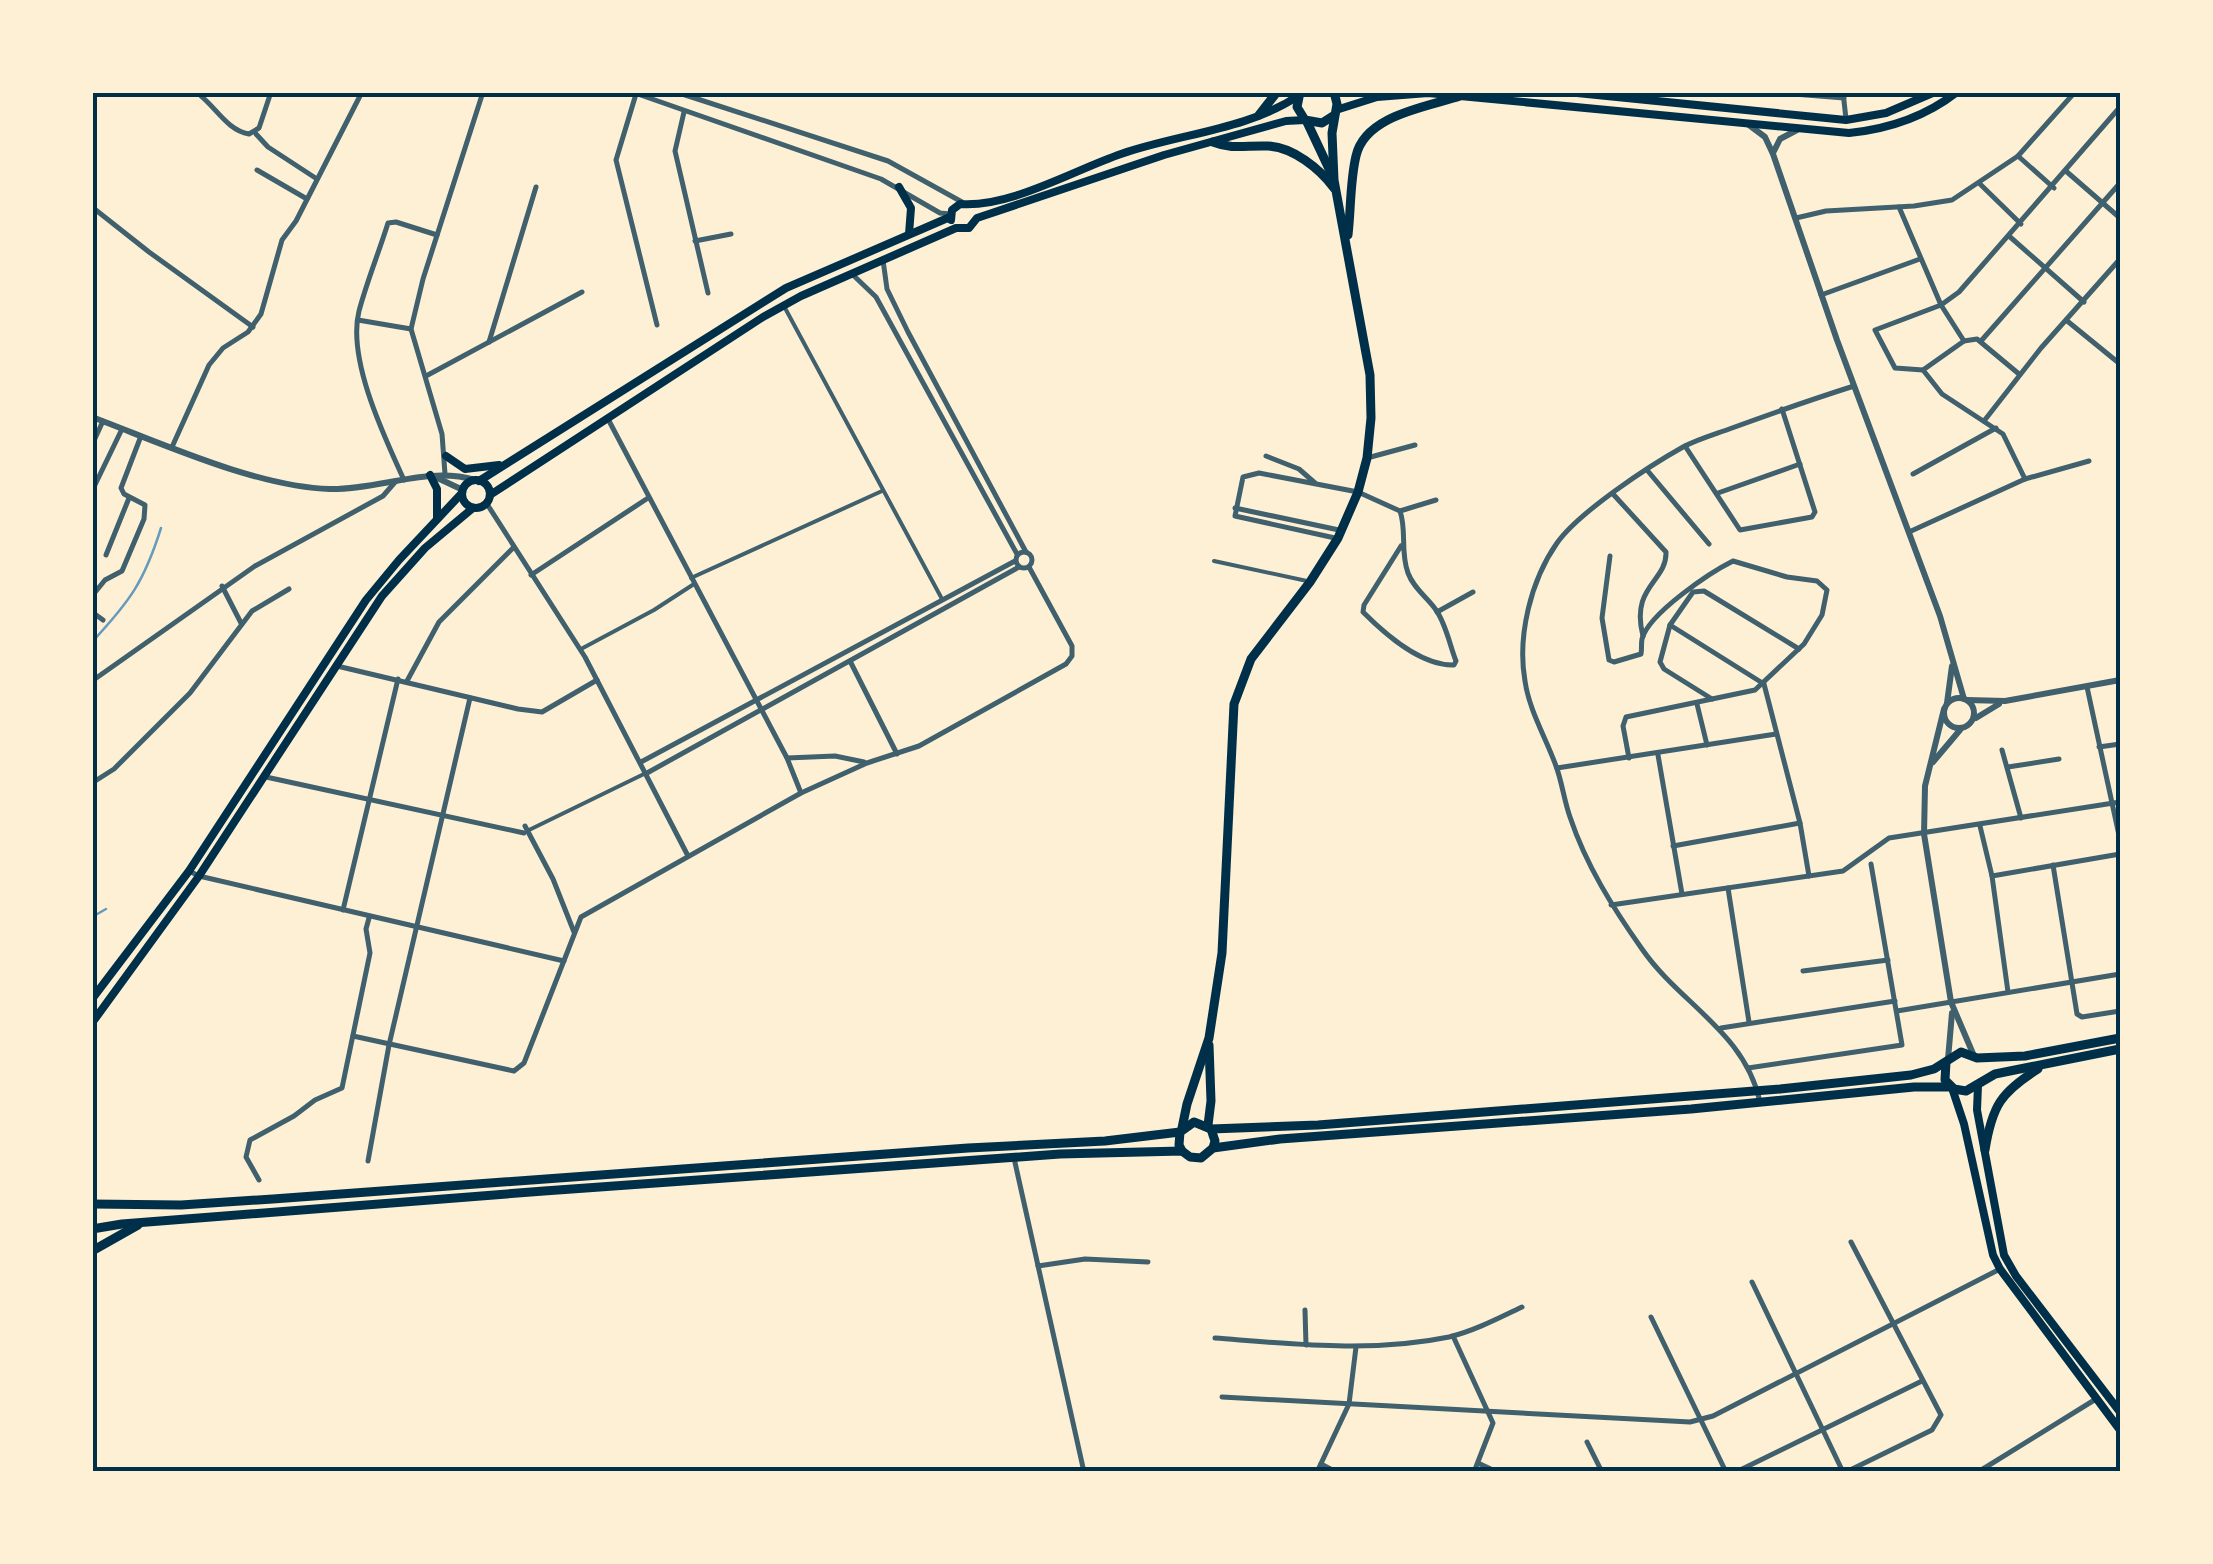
<svg xmlns="http://www.w3.org/2000/svg" width="2213" height="1564" font-family="'PT Sans Narrow',sans-serif">
<rect width="100%" height="100%" fill="#fdf0d5"/>
<g fill="none" stroke-linecap="round" stroke-linejoin="round">
<g stroke="#669bbc" stroke-width="2.5">
<path d="M92,642C130,601 144,582 161,528"/>
<path d="M92,917L106,909"/>
</g>
<g stroke="#3f606c" stroke-width="4">
<path d="M785,308L942,599"/>
<path d="M1214,561L1307,581"/>
<path d="M691,578L882,491"/>
<path d="M581,649L654,610L694,584"/>
<path d="M529,830L646,773"/>
</g>
<g stroke="#3f606c" stroke-width="5">
<path d="M196,92C215,105 226,130 249,134L259,128L271,92"/>
<path d="M632,92L881,179L940,213L950,214"/>
<path d="M676,92L888,161L962,202"/>
<path d="M1767,92L1844,98"/>
<path d="M1843,92L1846,119"/>
<path d="M636,94L616,160L657,325"/>
<path d="M684,112L675,151L708,293"/>
<path d="M256,134L268,147L317,179"/>
<path d="M2018,156L2054,188"/>
<path d="M257,170L307,199"/>
<path d="M2067,172L2120,218"/>
<path d="M1980,184L2021,224"/>
<path d="M92,207L149,252L253,327"/>
<path d="M1899,207L1941,305L1964,341"/>
<path d="M1796,218L1826,211L1914,206L1952,200L2018,156L2075,92"/>
<path d="M2009,236L2084,302"/>
<path d="M695,241L731,234"/>
<path d="M883,260L887,289L908,332L1026,552"/>
<path d="M852,274L876,297L1017,554"/>
<path d="M1821,295L1920,259"/>
<path d="M358,320L411,329"/>
<path d="M2066,320L2120,364"/>
<path d="M1981,341L2120,183"/>
<path d="M489,342L536,187"/>
<path d="M1923,370L1895,368L1875,330L1941,305L1959,292L2120,107"/>
<path d="M2019,374L1977,339L1964,341L1923,370L1942,394L2003,434L2025,479"/>
<path d="M426,376L582,292"/>
<path d="M608,419L787,758L801,793"/>
<path d="M1984,421L2041,348L2120,259"/>
<path d="M92,445L103,421"/>
<path d="M1685,446L1740,530L1812,517L1815,512L1782,409"/>
<path d="M172,447L209,365L223,348L248,332L261,314L282,240L296,221L362,92"/>
<path d="M1266,456L1299,469L1315,483"/>
<path d="M1367,458L1415,445"/>
<path d="M1647,470L1709,544"/>
<path d="M445,474L442,434L411,329L423,279L483,92"/>
<path d="M1913,474L1996,428"/>
<path d="M404,480C384,436 347,359 359,311C367,281 379,252 388,223L396,222L437,235"/>
<path d="M92,491L122,429"/>
<path d="M1718,493L1800,464"/>
<path d="M1613,494L1666,552C1667,582 1630,586 1643,636"/>
<path d="M487,504L585,657L687,854"/>
<path d="M1235,508L1339,530"/>
<path d="M1400,511L1436,500"/>
<path d="M1909,532L2025,479L2089,461"/>
<path d="M1335,538L1235,516L1243,477L1259,473L1358,492L1400,511C1407,531 1400,552 1408,573C1414,589 1427,597 1436,610C1446,624 1450,646 1456,661L1454,665C1421,666 1386,635 1363,612L1364,605L1401,546"/>
<circle cx="1024" cy="560" r="8"/>
<path d="M106,555L129,498"/>
<path d="M1610,556L1602,618L1609,660L1614,662L1641,654C1642,649 1641,644 1642,639C1649,613 1711,572 1733,561L1787,577L1817,581L1827,590L1822,615L1804,644L1755,690L1626,717L1623,726L1629,758"/>
<path d="M531,575L648,498"/>
<path d="M222,586L241,623"/>
<path d="M92,596L105,580L122,571L144,519L145,505L124,494L121,488L141,436"/>
<path d="M92,612L103,620"/>
<path d="M1437,612L1473,592"/>
<path d="M1670,625L1764,684L1800,823L1809,876"/>
<path d="M850,661L897,754"/>
<path d="M337,666L518,709L542,712L597,680"/>
<path d="M92,681L255,566L383,496L396,481"/>
<path d="M407,681L439,622L513,548"/>
<path d="M2087,687L2120,840"/>
<path d="M1712,699L1664,669L1660,662L1670,625L1693,592L1704,591L1799,649"/>
<path d="M1697,704L1707,745"/>
<path d="M2099,747L2120,744"/>
<path d="M2002,750L2021,818"/>
<path d="M1658,755L1682,894"/>
<path d="M787,758L835,756L864,762"/>
<path d="M641,762L1015,561"/>
<path d="M2008,767L2059,759"/>
<path d="M1557,768L1776,734"/>
<path d="M647,773L1019,567"/>
<path d="M266,777L524,833"/>
<path d="M92,783L114,769L190,693L252,611L289,589"/>
<path d="M525,826L553,879L574,932"/>
<path d="M1980,826L1992,876L2120,854"/>
<path d="M1673,846L1800,823"/>
<path d="M2053,865L2077,1014L2082,1017L2120,1011"/>
<path d="M189,871L199,876L564,961"/>
<path d="M1992,876L2008,992"/>
<path d="M1728,888L1749,1022"/>
<path d="M1611,905L1843,871L1889,838L2120,802"/>
<path d="M343,910L398,679"/>
<path d="M1803,971L1888,960"/>
<path d="M1897,1011L2120,974"/>
<path d="M1721,1028L1895,1001"/>
<path d="M353,1036L514,1071L524,1063L581,917L801,793L867,763L919,746L1066,664L1072,656V646L1029,567"/>
<path d="M1748,1068L1902,1045L1871,864"/>
<path d="M1760,1102C1745,1032 1680,1004 1642,949C1613,908 1586,865 1570,817C1564,800 1562,782 1556,766C1546,738 1529,710 1525,681C1517,636 1531,580 1557,543C1579,512 1649,466 1683,447C1698,439 1716,434 1732,428C1773,413 1813,399 1854,386"/>
<path d="M1014,1158L1084,1472"/>
<path d="M368,1161L389,1045L470,698"/>
<path d="M259,1180L246,1157L250,1140L294,1116L315,1100L342,1088L370,953L366,929L369,918"/>
<path d="M1038,1266L1085,1259L1148,1262"/>
<path d="M1752,1282L1843,1472"/>
<path d="M1305,1310L1306,1345"/>
<path d="M1651,1317L1726,1472"/>
<path d="M1453,1336L1493,1423L1474,1472"/>
<path d="M1215,1338C1293,1344 1372,1353 1449,1337C1474,1331 1499,1318 1522,1307"/>
<path d="M1222,1397L1690,1422L1713,1416L2000,1269"/>
<path d="M1587,1442L1602,1472"/>
<path d="M1478,1463L1497,1472"/>
<path d="M1321,1464L1336,1472"/>
<path d="M1317,1472L1349,1404L1356,1347"/>
<path d="M1736,1472L1922,1381"/>
<path d="M1846,1472L1932,1430L1941,1415L1851,1242"/>
<path d="M1978,1472L2096,1399"/>
</g>
<g stroke="#3f606c" stroke-width="6">
<path d="M1749,125L1765,137L1773,154L1837,340L1940,616L1964,699"/>
<path d="M1773,153L1780,139L1797,130"/>
<path d="M92,417C161,443 257,487 330,489C380,490 426,466 475,480"/>
<path d="M431,475L463,490"/>
<circle cx="1959" cy="713" r="15"/>
<path d="M1967,700L2005,701L2120,680"/>
<path d="M1947,703L1952,666"/>
<path d="M1944,709L1925,786L1924,834L1951,1002L1974,1056"/>
<path d="M1976,718L1999,704"/>
<path d="M1933,762L1960,730"/>
<path d="M1948,1059L1952,1013"/>
</g>
<g stroke="#003049" stroke-width="8">
<path d="M1567,92L1846,120L1886,113L1935,92"/>
<path d="M1336,110L1377,97L1428,93L1849,133C1889,129 1925,117 1957,92"/>
<path d="M899,187L911,208L909,234"/>
<path d="M951,220L952,210L960,204C1010,208 1074,170 1121,154C1178,134 1247,130 1298,96"/>
<path d="M446,456L465,469L499,465"/>
<path d="M430,475L437,489V518"/>
<circle cx="476" cy="494" r="14"/>
<path d="M479,481L786,288L950,217"/>
<path d="M490,495L763,317L801,296L956,228H969L977,218L1164,155L1286,121L1305,120"/>
<path d="M92,999L189,871L366,600L399,560L462,493"/>
<path d="M92,1023L199,876L382,596L425,548L473,508"/>
<path d="M1978,1085L1977,1110L2004,1255L2016,1276L2120,1412"/>
<path d="M1952,1088L1964,1124L1993,1255L2000,1269L2120,1430"/>
</g>
<g stroke="#003049" stroke-width="9">
<path d="M1300,92L1297,107L1305,120L1322,123L1333,116"/>
<path d="M1259,115L1277,92"/>
<path d="M1307,122L1331,173"/>
<path d="M1213,142C1233,150 1247,145 1268,146C1293,147 1320,169 1334,188"/>
<path d="M1348,235C1351,209 1350,181 1356,156C1365,115 1427,107 1460,96"/>
<path d="M1946,1062L1945,1080L1954,1089L1966,1091L1995,1074L2120,1049"/>
<path d="M1208,1125L1211,1101L1209,1045"/>
<path d="M1182,1128L1187,1104L1209,1038L1222,953L1234,704L1251,659L1310,582L1338,538L1358,492L1367,458L1371,418L1370,375L1334,180L1332,133L1337,104L1334,92"/>
<path d="M1211,1129L1318,1125L1780,1089L1911,1075L1934,1069L1961,1052L1977,1058L2025,1056L2120,1038"/>
<path d="M1985,1150C1992,1106 2001,1092 2038,1069"/>
<path d="M1182,1151L1179,1145L1180,1132L1194,1122L1211,1129L1215,1141L1213,1148"/>
<path d="M92,1204L181,1205L273,1199L968,1148L1105,1141L1180,1132"/>
<path d="M92,1229L122,1224L544,1191L1060,1154L1182,1151L1190,1157L1201,1158L1213,1148L1280,1139L1691,1109L1914,1087H1950"/>
<path d="M92,1251L138,1225"/>
</g>
</g>
<rect width="2213" height="1564" fill="none" stroke="#fdf0d5" stroke-width="190"/>
<rect x="95" y="95" width="2023" height="1374" fill="none" stroke="#003049" stroke-width="4"/>
</svg>
